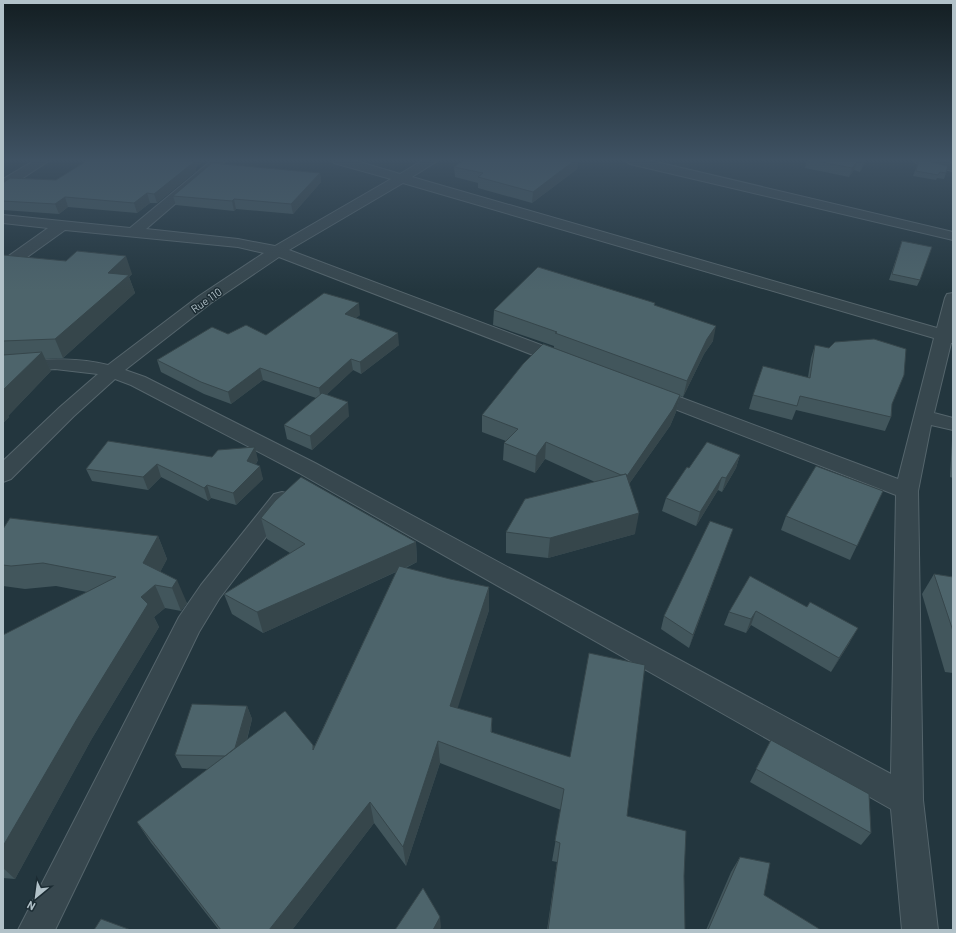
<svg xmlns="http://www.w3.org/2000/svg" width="956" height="933" font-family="Barlow,sans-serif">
<rect width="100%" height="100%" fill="#23363e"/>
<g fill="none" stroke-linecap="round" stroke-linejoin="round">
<g stroke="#55656c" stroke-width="2">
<g id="minor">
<path d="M35,160H50L8,188L3,189V179Z"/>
<path d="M212,160H226L146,229L238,239L275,246L391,179L334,163L332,160H353L400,174L423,160H439L412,177L937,328L945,298L947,294L953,293V343H951L934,413L953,418V430L931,425L918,491L923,800L938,930H902L891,809L299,473L131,385L115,379L74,416L11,479L3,482V461L60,407L98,374L55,369L3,374V362C39,360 72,356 108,365L199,296L264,253L238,247L65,230L9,270L3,272V260L48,228L3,223V215L130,228ZM403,183L934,338L898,479L658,389L651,387L644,389L641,393L644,397L896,495L891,774L315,463L145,377L125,370L211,303L279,257L559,365L566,367L573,365L575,361L573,357L289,250Z"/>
<path d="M624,160H648L953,232V240L630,164Z"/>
<path d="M914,160H940L953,163V171L916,163Z"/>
<path d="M282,492L290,494L294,500L219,599L199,632L55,930H18L179,617L201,585L274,494Z"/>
</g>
</g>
<use href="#minor" fill="#37474e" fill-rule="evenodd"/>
</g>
<g fill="#42565c">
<path d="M88,160H204L196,167V171L157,203H150L137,213L68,207L59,214L3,210V183L56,180Z"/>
<path d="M464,160H578L577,169L532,203L478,188V183L455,177L454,167Z"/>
<path d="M807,160H866L860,172L854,170L849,177L805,168Z"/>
<path d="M919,160L946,173L944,179L937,178L936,180L913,176Z"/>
<path d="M320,173L321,182L293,214L236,209L234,211L176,205L173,196Z"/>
<path d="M902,241L920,280L917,286L889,280Z"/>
<path d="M3,255L66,261L132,274L129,277L135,293L63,358L45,359L51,371L8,416L9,417L3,423Z"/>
<path d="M655,303V305L713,341L704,354L683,397L554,348V346L493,325L494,310Z"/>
<path d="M360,315L356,318L399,345L361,374L353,370L326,395L349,416L312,450L287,439L284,425L316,398L263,380L231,404L204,394L161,372L157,360L228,334L266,335Z"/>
<path d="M815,345L892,404L891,417L885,431L796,410L792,420L749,409L753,395L808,377L811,358Z"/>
<path d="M680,395L676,412L670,426L629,484L635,534L548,558L506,553V532L595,482L545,459L535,473L503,460L504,443L506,441L482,432V415Z"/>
<path d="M953,438V478L950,477L952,440Z"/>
<path d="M740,455L736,468L722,492L718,490L696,526L662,511L666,498L689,468Z"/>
<path d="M212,457L258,460L256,464L263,479L236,505L211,498L208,501L161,477L148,490L92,481L86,469Z"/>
<path d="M883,491L850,560L781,530L786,516Z"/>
<path d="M261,518L416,542L417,562L406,568L450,579L489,587V610L457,708L492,718V732L627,816L684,876L685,930H547L557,862L552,861L561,810L440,763L406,866L374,823L292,930H219L151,843L137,822L208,769L182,768L175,755L247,706L252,719L247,740L313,745L314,747L396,572L263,633L232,614L224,594L290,553L267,539Z"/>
<path d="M3,529L158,536L167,559L160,572L187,603L181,611L165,608L154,617L159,627L91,740L15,879L3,878V635L87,592L56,586L25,589L3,586Z"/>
<path d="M728,542L689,648L661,629L664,616Z"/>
<path d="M934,574L953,577V673L945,672L922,594Z"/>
<path d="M750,576L850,642L831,672L751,625L746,633L724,625L729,612Z"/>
<path d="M771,740L871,833L861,845L750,782Z"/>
<path d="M740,857L764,895L821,930H706L731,872Z"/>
</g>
<g fill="#36464b">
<path d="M190,160H204L196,167V171L157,203L154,194Z"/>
<path d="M575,160H578L577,169L532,203L533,192Z"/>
<path d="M865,160H866L860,172L863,163Z"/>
<path d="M857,162L854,170L849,177L852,168Z"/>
<path d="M320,173L321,182L293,214L291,204Z"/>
<path d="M147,193L150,203L137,213L134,203Z"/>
<path d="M65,197L68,207L59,214L55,204Z"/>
<path d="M234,199L236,209L234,211L232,201Z"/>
<path d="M126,256L132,274L129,277L135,293L63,358L55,339L108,273Z"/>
<path d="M359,303L360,315L347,325L345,314Z"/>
<path d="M716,326L713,341L704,354L683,397L687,381L707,339Z"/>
<path d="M398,333L399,345L361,374L360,362Z"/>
<path d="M42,352L51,371L8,416L9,417L3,423V390Z"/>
<path d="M351,359L353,370L321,400L319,388Z"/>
<path d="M260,368L263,380L231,404L228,392Z"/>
<path d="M680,395L676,412L670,426L622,494L625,477Z"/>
<path d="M348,402L349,416L312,450L310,436Z"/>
<path d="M546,442L545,459L535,473L536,456Z"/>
<path d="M255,447L258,460L250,474L247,461Z"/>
<path d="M740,455L736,468L722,492L726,478Z"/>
<path d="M157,464L161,477L148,490L143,477Z"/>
<path d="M260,466L263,479L236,505L233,493Z"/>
<path d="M722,477L718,490L696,526L700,512Z"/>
<path d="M207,485L211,498L208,501L204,488Z"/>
<path d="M639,513L635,534L548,558L550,538Z"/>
<path d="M733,529L728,542L689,648L693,635Z"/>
<path d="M158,536L167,559L153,586L143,563Z"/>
<path d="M416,542L417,562L263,633L257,612Z"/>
<path d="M177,580L187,603L181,611L172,588Z"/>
<path d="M155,585L165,608L154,617L159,627L91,740L15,879L3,868V846L77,719L141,597Z"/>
<path d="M489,587V610L451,729L450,706Z"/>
<path d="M756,611L751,625L746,633L751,619Z"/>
<path d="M858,628L850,642L831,672L839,658Z"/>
<path d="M247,706L252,719L239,769L233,757Z"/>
<path d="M438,741L440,763L406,866L403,847Z"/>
<path d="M370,802L374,823L292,930H269Z"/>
<path d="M440,917L441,927L440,930H433Z"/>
</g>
<g fill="#4d646b" stroke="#36464b">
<path d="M88,160H190L189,161L194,162L154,194L147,193L134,203L65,197L55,204L3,201V183L10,178L56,180Z"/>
<path d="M464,160H575L533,192L478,177L483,173L454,167Z"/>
<path d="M811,160H865L863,163L857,162L852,168Z"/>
<path d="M919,160H924L948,166L946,173L940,172L938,175L916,171Z"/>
<path d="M212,163L320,173L291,204L234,199L232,201L173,196Z"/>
<path d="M902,241L932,247L920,280L892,274Z"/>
<path d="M77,251L126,256L108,273L129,275L55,339L3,341V255L66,261Z"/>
<path d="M538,267L655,303L654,305L716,326L707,339L687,381L555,333L557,332L494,310Z"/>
<path d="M324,293L359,303L345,314L398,333L360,362L351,359L319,388L260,368L228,392L201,382L157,360L212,327L228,334L246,325L266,335Z"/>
<path d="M874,339L906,349L904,375L892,404L891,417L800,396L797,406L753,395L763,366L810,378L815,345L829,348L835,342Z"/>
<path d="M543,344L680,395L673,409L627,476L626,474L621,475L546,442L536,456L504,443L518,429L482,415L523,364Z"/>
<path d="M42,352L3,390V355Z"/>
<path d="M322,393L348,402L310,436L284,425Z"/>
<path d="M108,441L212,457L218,450L255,447L247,461L260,466L233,493L207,485L204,488L157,464L143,477L86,469Z"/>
<path d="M707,442L740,455L726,478L722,477L700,512L666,498L687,467L689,468Z"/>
<path d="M816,466L883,491L857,546L786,516Z"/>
<path d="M626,474L639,513L550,538L506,532L525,499Z"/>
<path d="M301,477L416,542L257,612L224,594L305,544L261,518L275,501Z"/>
<path d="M10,518L158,536L143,563L177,580L172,588L155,585L141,597L148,604L77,719L3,846V635L116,577L43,563L11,566L3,565V529Z"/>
<path d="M710,521L733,529L693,635L664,616Z"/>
<path d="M399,566L450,579L489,587L450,706L492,718L491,732L570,757L589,653L645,665L627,816L686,831L684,876L685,930H548L560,843L555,841L564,789L438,741L403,847L370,802L269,930H221L137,822L285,711L313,745V750Z"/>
<path d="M934,574L953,577V631Z"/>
<path d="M750,576L807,607L810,602L858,628L839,658L756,611L751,619L729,612Z"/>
<path d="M192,704L247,706L235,748L225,756L175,755Z"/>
<path d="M771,740L869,794L871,833L756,769Z"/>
<path d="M740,857L770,863L764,895L821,930H708Z"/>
<path d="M423,888L440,917L433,930H395Z"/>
<path d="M101,919L131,930H94Z"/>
</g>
<linearGradient id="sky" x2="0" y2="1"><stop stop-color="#131e22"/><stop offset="0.55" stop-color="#3f5263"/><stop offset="1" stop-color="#3f5263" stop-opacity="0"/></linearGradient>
<rect width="956" height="291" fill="url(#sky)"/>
<g text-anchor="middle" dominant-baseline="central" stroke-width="3" stroke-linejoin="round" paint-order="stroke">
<g font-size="11" fill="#b2c2c9" stroke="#1c2c33">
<text transform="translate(206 300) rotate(-35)">Rue 110</text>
</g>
</g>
<rect width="956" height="933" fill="none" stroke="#b2c2c9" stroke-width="8"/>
<g transform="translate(36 897) rotate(209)" stroke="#1c2c33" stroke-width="3" paint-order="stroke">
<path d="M0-3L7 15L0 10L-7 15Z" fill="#b2c2c9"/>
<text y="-6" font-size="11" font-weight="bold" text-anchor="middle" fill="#b2c2c9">N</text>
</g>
</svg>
